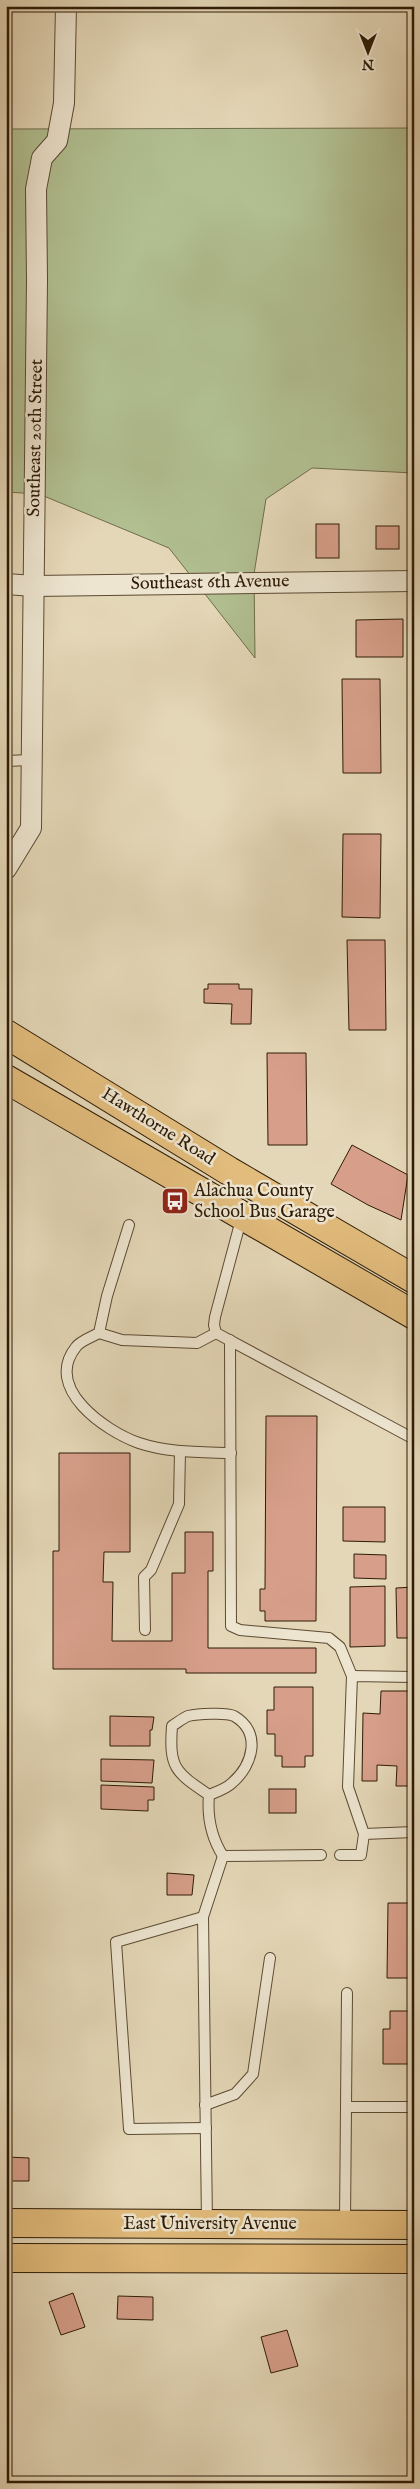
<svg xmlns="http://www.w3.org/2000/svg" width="420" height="2489" font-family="'IM FELL English',serif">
<rect width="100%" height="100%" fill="#e4d7b7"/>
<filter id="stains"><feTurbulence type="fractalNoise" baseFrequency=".004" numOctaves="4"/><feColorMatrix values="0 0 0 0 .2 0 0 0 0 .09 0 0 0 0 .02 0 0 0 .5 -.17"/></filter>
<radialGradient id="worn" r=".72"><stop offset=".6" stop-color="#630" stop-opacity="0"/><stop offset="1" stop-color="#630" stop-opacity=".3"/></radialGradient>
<path fill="#b1bf91" stroke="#706d4c" d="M414,128V473L312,468L266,499L254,574L255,658L169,548L39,494L6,492V129Z"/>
<g fill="#d79f8a" stroke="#2e1b06">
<rect x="316" y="524" width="23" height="34"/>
<rect x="376" y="526" width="23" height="23"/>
<path d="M403,619V657H356V620Z"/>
<path d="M342,679H380L381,773H343Z"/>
<path d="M343,834H381L380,918L342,917Z"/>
<path d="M347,940H385L386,1030H349Z"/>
<path d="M208,984H239V989H252L251,1024H231L232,1004L204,1003V989H208Z"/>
<rect x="411" y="986" width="3" height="38"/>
<path d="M267,1053H306L307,1145H268Z"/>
<path d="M352,1145L408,1175L401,1220L368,1205L331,1184Z"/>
<path d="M266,1416H317L316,1621H265V1611H260V1589H265Z"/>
<path d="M59,1453H130V1552H104L103,1582H113L112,1641H172V1573H185V1532H213V1571H208V1648H316V1673H186V1669H53V1551H59Z"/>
<path d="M343,1507H385V1542L343,1541Z"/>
<path d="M354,1554L386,1555V1579L354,1578Z"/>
<path d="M385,1586V1646L350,1647V1587Z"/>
<path d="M414,1587V1638H397L396,1588Z"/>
<path d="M274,1687H313V1756H305V1767H282V1756H275V1734H267V1710H274Z"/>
<path d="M381,1691H414V1786H396L397,1766L377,1765V1781H362L363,1713L380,1714Z"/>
<path d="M110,1716L154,1717L152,1730H150V1746H110Z"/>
<path d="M101,1759L154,1760L152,1783L101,1781Z"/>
<path d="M101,1785L154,1787V1800H148V1811L101,1809Z"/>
<rect x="269" y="1789" width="27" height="24"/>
<path d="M167,1873L194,1875L192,1895H167Z"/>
<path d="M388,1903H414V1978H387Z"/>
<path d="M390,2011H414V2064H383V2029H390Z"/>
<path d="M7,2157L29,2158V2181H7Z"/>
<path d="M73,2293L85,2327L61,2335L49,2302Z"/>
<path d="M118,2296L153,2297V2320L117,2319Z"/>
<rect x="6" y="2304" width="4" height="26"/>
<path d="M287,2330L298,2366L271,2373L261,2337Z"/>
</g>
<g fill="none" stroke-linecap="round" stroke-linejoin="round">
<g stroke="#5c4a32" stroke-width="12">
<g id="service">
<path d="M6,761L30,760"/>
<path d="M242,1216L215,1317L214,1325L216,1333L414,1439"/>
<path d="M129,1225L107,1296L99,1333C92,1337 80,1341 76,1347C43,1388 105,1431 139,1443C169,1453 199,1452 231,1453"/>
<path d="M99,1333L122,1340L197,1343L216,1333"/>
<path d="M230,1340L231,1626L240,1630L329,1638L340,1647L352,1676"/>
<path d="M145,1630L144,1577L151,1570L179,1504L180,1451"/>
<path d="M209,1795C175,1772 169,1768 172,1726C177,1723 183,1718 188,1716C197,1714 226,1712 234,1716C262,1732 253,1765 232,1783C226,1789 216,1792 209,1795C207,1817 211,1837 223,1856"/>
<path d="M364,1834L414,1832"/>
<path d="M340,1855H361L364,1834L348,1787L352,1676L414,1677"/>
<path d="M203,1917L116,1942L129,2129L206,2128"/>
<path d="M205,2105L235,2094L253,2074L270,1958"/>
<path d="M347,2107H414"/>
<path d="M207,2223L203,1917L223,1856L321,1855"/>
<path d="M345,2223L347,1993"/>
</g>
</g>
<g stroke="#5c4a32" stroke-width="22">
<g id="minor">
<path d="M6,584L34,586L414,581"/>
<path d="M6,869L31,828L37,280L36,189L42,158L57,141L64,103L66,6"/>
</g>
</g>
<g stroke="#2e1b06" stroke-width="30">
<g id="primary">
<path d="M6,2223L414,2225"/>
<path d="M6,2258L414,2259"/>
</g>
</g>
<g stroke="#2e1b06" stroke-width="30">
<g id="trunk">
<path d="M6,1034L229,1171L414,1279"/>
<path d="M6,1079L414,1315"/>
</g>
</g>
<use href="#service" stroke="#ede5d0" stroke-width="10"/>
<use href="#minor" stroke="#ede5d0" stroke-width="20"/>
<use href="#primary" stroke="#e2bc7c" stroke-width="28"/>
<use href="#trunk" stroke="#e2bc7c" stroke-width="28"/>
</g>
<defs>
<g id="bus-square" transform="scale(1.4375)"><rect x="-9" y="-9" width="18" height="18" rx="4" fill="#8f2418" stroke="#ede5d0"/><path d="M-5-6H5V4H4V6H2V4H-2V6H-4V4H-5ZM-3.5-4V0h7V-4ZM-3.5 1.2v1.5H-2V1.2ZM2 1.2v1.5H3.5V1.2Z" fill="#fff"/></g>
</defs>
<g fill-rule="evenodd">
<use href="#bus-square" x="175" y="1201"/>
</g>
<g text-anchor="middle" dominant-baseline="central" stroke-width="5" stroke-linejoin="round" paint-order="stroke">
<g font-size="18" fill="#2e1b06" stroke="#ede5d0">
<text transform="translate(36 438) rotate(-89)">Southeast 20th Street</text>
<text transform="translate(210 583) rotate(-1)">Southeast 6th Avenue</text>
<text transform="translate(158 1127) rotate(32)">Hawthorne Road</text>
<text x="210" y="2224">East University Avenue</text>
</g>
<g font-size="18" fill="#2e1b06" stroke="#ede5d0" text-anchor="start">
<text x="194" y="1191">Alachua County<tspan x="194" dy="21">School Bus Garage</tspan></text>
</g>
</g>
<rect width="420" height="2489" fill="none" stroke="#e4d7b7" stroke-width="25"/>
<rect x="8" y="8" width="405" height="2474" fill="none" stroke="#2e1b06" stroke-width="2.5"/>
<rect x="12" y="12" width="395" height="2464" fill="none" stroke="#2e1b06"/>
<g transform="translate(368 52) rotate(180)" stroke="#ede5d0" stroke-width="4" paint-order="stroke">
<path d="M0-4L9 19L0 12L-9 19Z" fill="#2e1b06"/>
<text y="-8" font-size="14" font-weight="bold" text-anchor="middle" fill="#2e1b06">N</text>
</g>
<rect width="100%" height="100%" filter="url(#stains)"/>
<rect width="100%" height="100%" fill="url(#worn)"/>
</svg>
